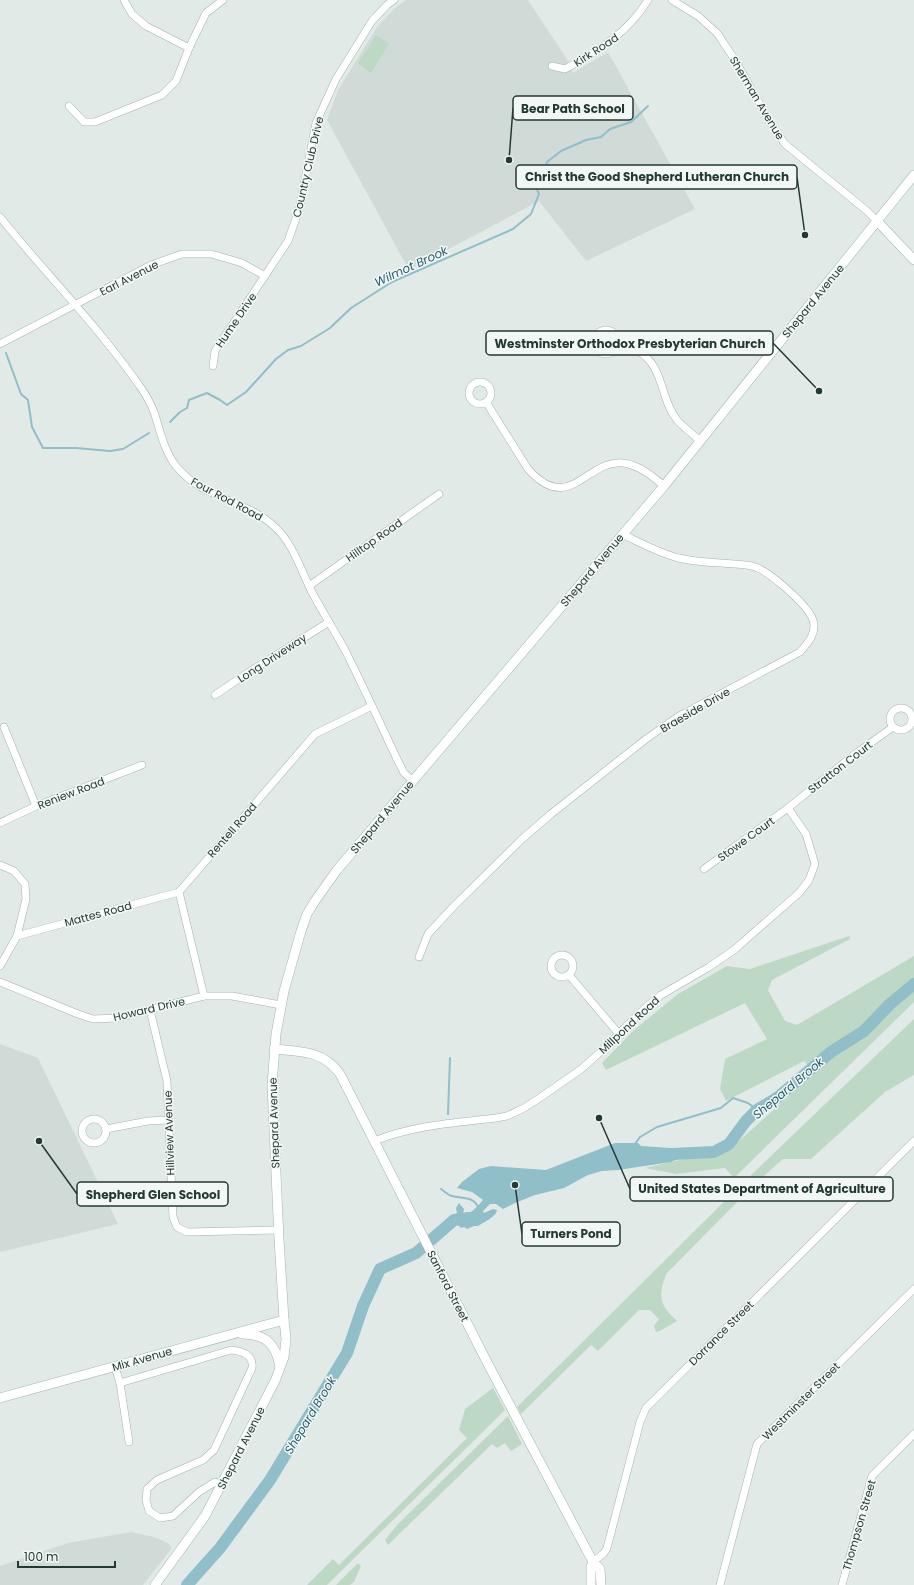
<svg xmlns="http://www.w3.org/2000/svg" width="914" height="1585" font-family="Poppins,sans-serif">
<rect width="100%" height="100%" fill="#e2eae7"/>
<g fill="#d0dad6">
<path d="M406,0H528L567,59L573,73L608,52L695,209L586,261L539,201L409,270L327,120L338,90L377,27L394,9Z"/>
<path d="M0,1044L38,1058L118,1224L0,1252Z"/>
<path d="M131,1532L154,1537L168,1543L172,1548L143,1585H0V1566L68,1543Z"/>
</g>
<g fill="#bdd9c5">
<path d="M376,35L389,44L371,73L358,63Z"/>
<path d="M849,936L850,939L772,980L768,990L785,1021L797,1025L914,956V1002L734,1178L725,1168L676,1174L645,1168L731,1148L815,1073L804,1061L726,1101L720,1089L725,1059L767,1039L745,1003L606,1070L602,1063L634,1030L678,994L727,966L750,969Z"/>
<path d="M914,1019V1075L885,1092L811,1159H783L756,1183L666,1274C658,1297 659,1304 677,1321L660,1331L656,1332L654,1326L659,1319L650,1310H639L598,1351L591,1345L521,1414L517,1407L749,1177Z"/>
<path d="M493,1388L505,1410L327,1585H307L333,1559L339,1565L467,1438L459,1430L465,1409Z"/>
<path d="M508,1416L522,1444L511,1451L505,1443L497,1448L492,1444L388,1545L385,1540L397,1525Z"/>
<path d="M358,1563L361,1566L354,1582L350,1585H336Z"/>
</g>
<path fill="#90bec9" d="M615,1143H638L641,1146L671,1148L689,1154L671,1162L618,1170L602,1171L588,1175L564,1188L535,1195L515,1203L503,1209L496,1204H490L483,1211L484,1213L493,1209L497,1210C496,1217 484,1222 478,1226H474L467,1229L464,1227L461,1228L451,1217L457,1213L456,1208L459,1203L464,1209L463,1215C471,1214 478,1206 483,1200L472,1192L457,1188L462,1182L479,1169L491,1166L546,1170Z"/>
<g fill="none" stroke-linecap="round" stroke-linejoin="round">
<g stroke="#90bec9" stroke-width="2">
<path d="M6,353L21,394L28,400L32,427L43,448H76L110,451L123,449L149,433"/>
<path d="M170,422L180,412L187,408L189,400L207,393L220,400L227,405L246,392L276,359L288,350L301,346L330,328L351,308L392,282L513,229L531,214L539,194L536,187L542,178L547,162L561,151L586,140L601,137L610,129L631,122L648,106"/>
<path d="M448,1114L450,1058"/>
<path d="M635,1144L640,1137L657,1127L721,1108L733,1098L748,1103L757,1110"/>
<path d="M441,1189C445,1192 448,1195 452,1196C462,1199 473,1196 478,1207"/>
</g>
<g stroke="#90bec9" stroke-width="12">
<path d="M672,1154L714,1152L729,1144L746,1121L757,1110L777,1098L831,1052L864,1031L890,1004L914,984"/>
<path d="M431,1240L454,1220L469,1218"/>
<path d="M187,1585L220,1548L270,1480L347,1353L363,1306L380,1269L416,1253L423,1247"/>
</g>
<g stroke="#a5b1ae" stroke-width="8">
<g id="street">
<path d="M124,0L132,14L146,26L189,48"/>
<path d="M672,0L698,16L717,33L735,60L771,124L785,144L867,211L877,221"/>
<path d="M552,66L565,69C598,51 628,33 648,0"/>
<path d="M69,106L84,122H95L162,95L176,81L189,48L206,13L223,0"/>
<path d="M0,217C45,273 98,326 139,385C145,393 150,402 154,412C160,430 164,451 176,466C202,499 247,500 275,527C294,544 302,574 314,596C324,614 335,632 345,650C363,686 380,723 397,759L404,773L413,781"/>
<circle cx="606" cy="342" r="12"/>
<path d="M618,343C626,344 631,347 638,351C665,367 659,397 677,420C683,427 693,434 700,441"/>
<path d="M0,344L151,265L182,254H211L242,263L265,276"/>
<path d="M213,366L215,351L288,241L299,210L316,123L336,79L372,21L387,5L394,0"/>
<circle cx="480" cy="393" r="11"/>
<path d="M486,402L528,469C570,516 587,458 624,463C640,466 651,475 664,486"/>
<path d="M309,586L439,494"/>
<path d="M215,695L246,674L329,622"/>
<circle cx="901" cy="719" r="11"/>
<path d="M4,727L36,806"/>
<path d="M0,823L36,806L142,765"/>
<path d="M0,865L14,871L25,884L26,899L17,936L0,966"/>
<path d="M704,869L788,808L855,754L893,727"/>
<path d="M17,936L179,892"/>
<circle cx="562" cy="966" r="11"/>
<path d="M419,957L428,934L454,906L522,839L551,814L646,739L679,716L800,652C808,643 817,633 813,620C808,605 767,569 752,566C728,562 703,564 679,558C661,554 639,542 622,534"/>
<path d="M569,975L619,1034"/>
<path d="M0,982L78,1014L93,1019L117,1018L204,996H232L281,1005"/>
<path d="M204,996L179,892L315,734L372,706"/>
<path d="M150,1010L167,1081L173,1217L177,1227L187,1232L278,1230"/>
<circle cx="94" cy="1131" r="12"/>
<path d="M106,1129L148,1121L168,1120"/>
<path d="M374,1141C415,1125 454,1123 496,1118L507,1116L524,1108L541,1097L580,1070L596,1056L646,1007L661,995L709,967L734,950L799,893L809,880L815,864L806,834L788,808"/>
<path d="M115,1367L120,1383L231,1350C242,1351 254,1355 252,1368L214,1450L203,1460L157,1480L147,1489L146,1500L149,1511L160,1518L173,1516L199,1492L215,1482L222,1485"/>
<path d="M120,1383L129,1442"/>
<path d="M593,1562L604,1553L607,1548L640,1422L646,1408L914,1141"/>
<path d="M720,1585L757,1444L914,1289"/>
<path d="M842,1585L872,1476L914,1434"/>
</g>
</g>
<g stroke="#a2b5ae" stroke-width="10">
<g id="secondary">
<path d="M877,221L914,260"/>
<path d="M274,1049C300,1051 324,1051 340,1074L488,1364L593,1562L600,1569L601,1585"/>
<path d="M242,1334C266,1334 276,1344 280,1367"/>
<path d="M0,1398L284,1320"/>
<path d="M155,1585L205,1516L275,1381L284,1357L286,1339L284,1320L279,1239L272,1085L276,1034L284,991L301,931L307,914L315,901L337,870L664,486L914,175"/>
<path d="M591,1585V1567L593,1562"/>
</g>
</g>
<use href="#street" stroke="#fff" stroke-width="7"/>
<use href="#secondary" stroke="#fff" stroke-width="9"/>
</g>
<g text-anchor="middle" dominant-baseline="central" stroke-width="3" stroke-linejoin="round" paint-order="stroke">
<g font-size="11" fill="#243934" stroke="#f2f7f5">
<text transform="translate(596 50) rotate(-33)">Kirk Road</text>
<text transform="translate(757 98) rotate(59)">Sherman Avenue</text>
<text transform="translate(308 167) rotate(-77)">Country Club Drive</text>
<text transform="translate(129 278) rotate(-27)">Earl Avenue</text>
<text transform="translate(813 301) rotate(-51)">Shepard Avenue</text>
<text transform="translate(236 320) rotate(-56)">Hume Drive</text>
<text transform="translate(227 499) rotate(28)">Four Rod Road</text>
<text transform="translate(374 540) rotate(-35)">Hilltop Road</text>
<text transform="translate(592 570) rotate(-50)">Shepard Avenue</text>
<text transform="translate(272 658) rotate(-33)">Long Driveway</text>
<text transform="translate(695 710) rotate(-30)">Braeside Drive</text>
<text transform="translate(840 767) rotate(-38)">Stratton Court</text>
<text transform="translate(71 793) rotate(-21)">Reniew Road</text>
<text transform="translate(382 817) rotate(-50)">Shepard Avenue</text>
<text transform="translate(232 830) rotate(-49)">Rentell Road</text>
<text transform="translate(746 839) rotate(-36)">Stowe Court</text>
<text transform="translate(98 914) rotate(-15)">Mattes Road</text>
<text transform="translate(149 1009) rotate(-13)">Howard Drive</text>
<text transform="translate(629 1025) rotate(-43)">Millpond Road</text>
<text transform="translate(274 1123) rotate(-92)">Shepard Avenue</text>
<text transform="translate(169 1133) rotate(-92)">Hillview Avenue</text>
<text transform="translate(448 1286) rotate(63)">Sanford Street</text>
<text transform="translate(721 1333) rotate(-45)">Dorrance Street</text>
<text transform="translate(142 1359) rotate(-16)">Mix Avenue</text>
<text transform="translate(801 1401) rotate(-45)">Westminster Street</text>
<text transform="translate(241 1448) rotate(-63)">Shepard Avenue</text>
<text transform="translate(859 1525) rotate(-74)">Thompson Street</text>
</g>
<g font-size="12" font-style="italic" fill="#255f6e" stroke="#f2f7f5">
<text transform="translate(411 266) rotate(-25)">Wilmot Brook</text>
<text transform="translate(788 1088) rotate(-40)">Shepard Brook</text>
<text transform="translate(310 1415) rotate(-59)">Shepard Brook</text>
</g>
</g>
<path fill="none" stroke="#243934" stroke-width="1.5" d="M509 160L513 108M805 235L797 177M819 391L773 343M599 1118L630 1189M39 1141L77 1194M515 1185L522 1234"/>
<g fill="#243934" stroke="#f2f7f5" stroke-width="1.5">
<circle cx="509" cy="160" r="4"/>
<circle cx="805" cy="235" r="4"/>
<circle cx="819" cy="391" r="4"/>
<circle cx="599" cy="1118" r="4"/>
<circle cx="39" cy="1141" r="4"/>
<circle cx="515" cy="1185" r="4"/>
</g>
<g fill="#f2f7f5" stroke="#243934" stroke-width="1.5">
<rect x="513" y="96" width="120" height="24" rx="4"/>
<rect x="516" y="165" width="281" height="24" rx="4"/>
<rect x="486" y="331" width="287" height="24" rx="4"/>
<rect x="630" y="1177" width="263" height="24" rx="4"/>
<rect x="77" y="1182" width="151" height="24" rx="4"/>
<rect x="522" y="1222" width="98" height="24" rx="4"/>
</g>
<g font-size="12" text-anchor="middle" font-weight="bold" fill="#243934">
<text x="573" y="113">Bear Path School</text>
<text x="657" y="181">Christ the Good Shepherd Lutheran Church</text>
<text x="630" y="348">Westminster Orthodox Presbyterian Church</text>
<text x="762" y="1193">United States Department of Agriculture</text>
<text x="153" y="1199">Shepherd Glen School</text>
<text x="571" y="1238">Turners Pond</text>
</g>
<path d="M18 1561v6h97v-6" fill="none" stroke="#243934" stroke-width="2"/>
<text x="24" y="1561" font-size="12" fill="#243934" stroke="#f2f7f5" stroke-width="3" paint-order="stroke">100 m</text>
</svg>
